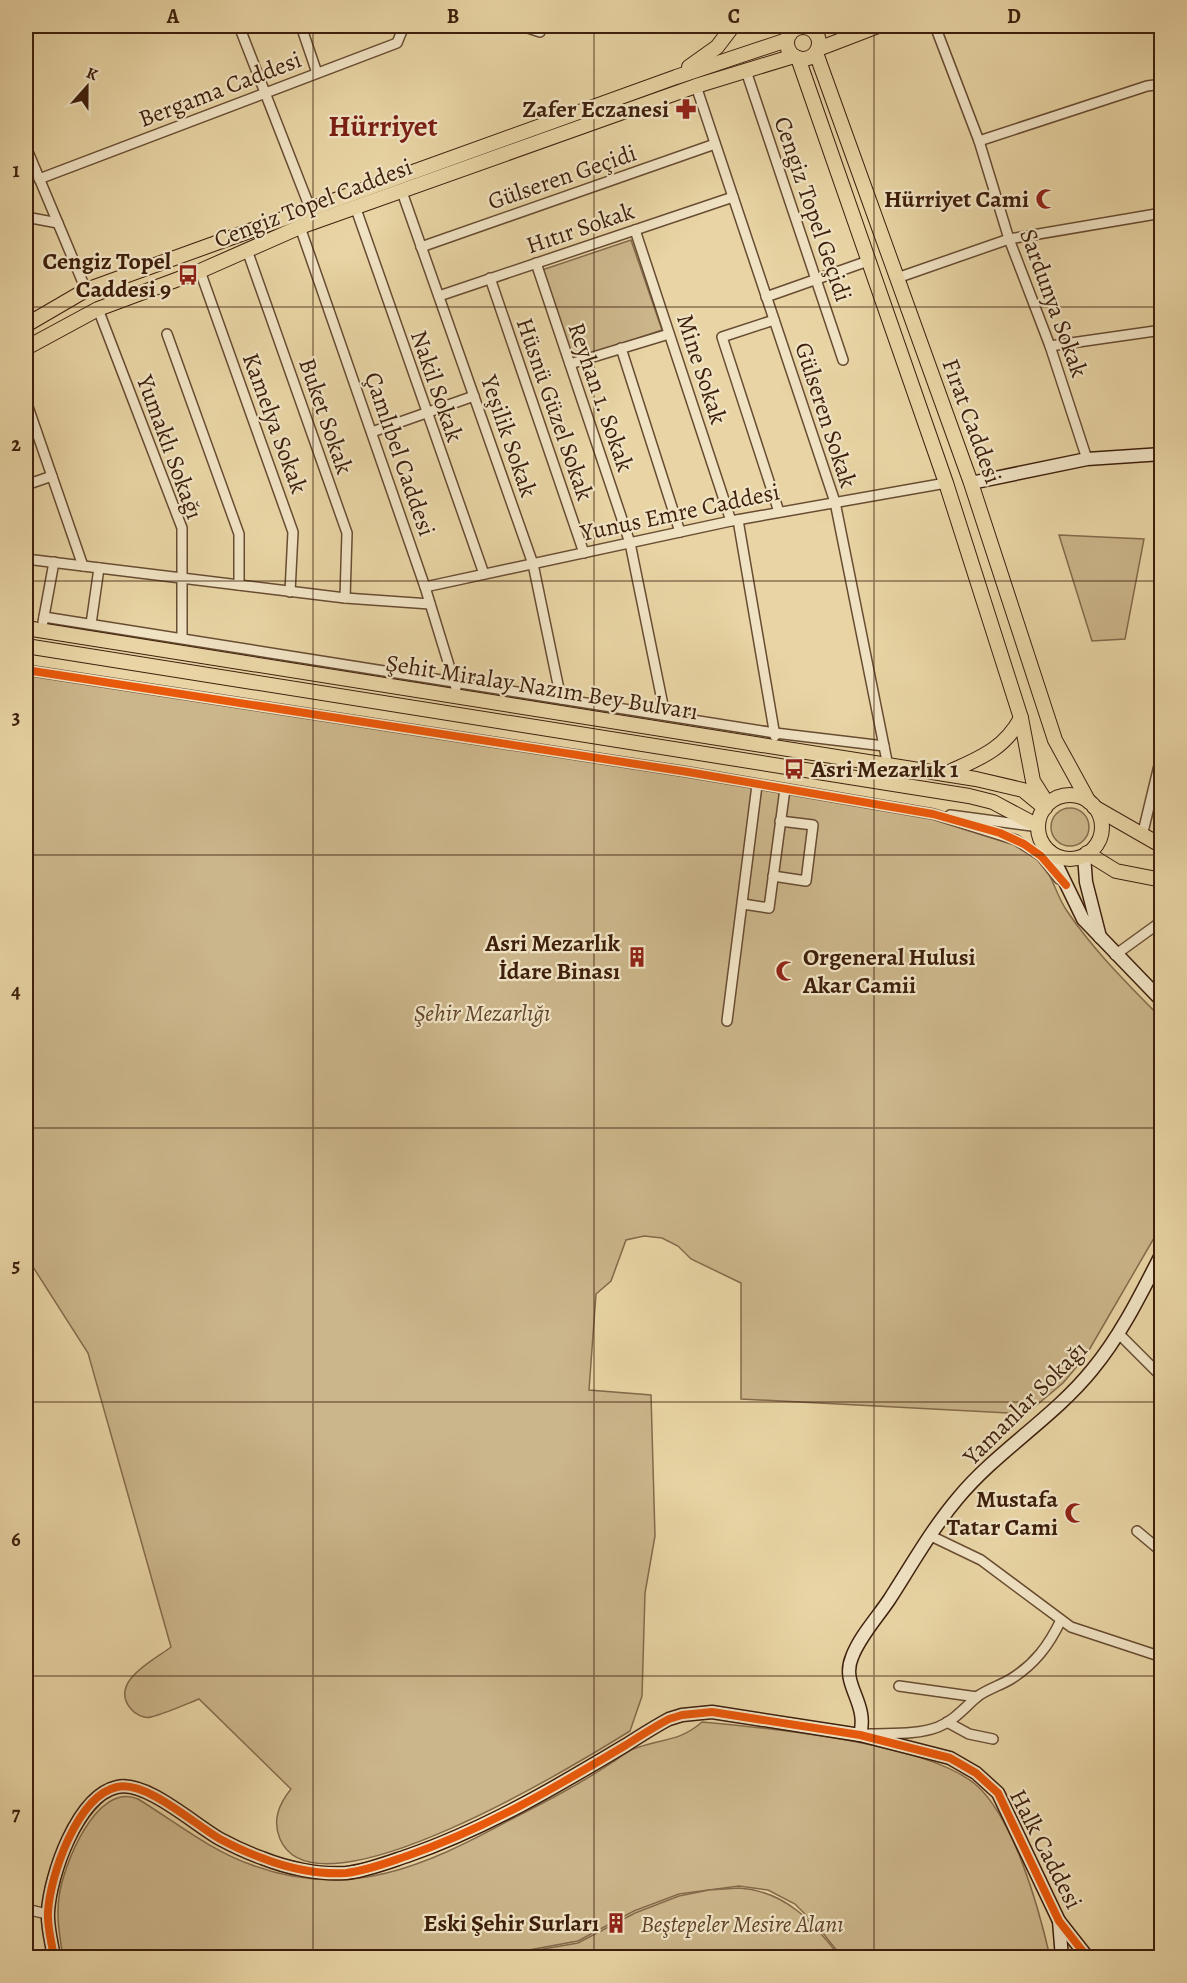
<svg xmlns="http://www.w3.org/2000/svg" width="1187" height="1983" font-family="Alegreya,serif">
<rect width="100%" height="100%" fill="#e8d4a4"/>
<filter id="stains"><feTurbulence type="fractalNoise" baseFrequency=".00333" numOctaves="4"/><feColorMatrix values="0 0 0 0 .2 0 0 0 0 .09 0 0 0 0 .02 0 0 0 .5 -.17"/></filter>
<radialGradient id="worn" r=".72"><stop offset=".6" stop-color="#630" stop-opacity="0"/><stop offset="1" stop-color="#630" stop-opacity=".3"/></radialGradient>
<g fill="#cbb58a" stroke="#846a4b" stroke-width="1.5">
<path d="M631,240L662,330L573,360L542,270Z"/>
<path d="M1059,535L1144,539L1125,639L1092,641Z"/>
<path d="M26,673C290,713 555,749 818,797C875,807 989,818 1033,853C1052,868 1054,893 1067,911C1094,951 1128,984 1161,1018V1226L1085,1357L1063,1383L1026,1414L741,1399V1283L691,1259L678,1246L662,1238L644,1236L626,1240L611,1281L596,1294L589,1390L651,1395L655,1536L645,1593L642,1696L630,1731C580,1762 316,1925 280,1839C272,1820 279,1804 291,1789L199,1699C184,1705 167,1713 151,1717C144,1719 135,1714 131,1709C108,1682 154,1660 171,1647L88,1353L26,1256Z"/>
<circle cx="1070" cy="827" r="19"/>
<path d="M702,1722C768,1728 926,1743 975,1784C1014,1817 1039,1909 1050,1957H842L818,1927L795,1904L768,1890L739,1886L679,1894L634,1911L578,1941L491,1957H63C60,1938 56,1917 59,1897C63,1866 96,1781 138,1799C174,1821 211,1851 252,1865C349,1901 425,1866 510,1820C545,1802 580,1784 613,1762C620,1757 628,1750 636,1748C663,1738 679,1742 702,1722Z"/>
<path d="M739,1888C786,1891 813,1922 840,1957H496L578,1943L635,1913L679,1896L709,1890Z"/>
</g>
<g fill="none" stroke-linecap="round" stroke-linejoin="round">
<g stroke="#684c32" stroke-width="12">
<g id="street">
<path d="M239,26L310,208"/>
<path d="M301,26L317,73"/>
<path d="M522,26L540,32"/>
<path d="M935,26L979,141L1009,239L1050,346L1087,459"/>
<path d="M746,71L843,360"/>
<path d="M696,86L835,502L888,766"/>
<path d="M979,141L1147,86L1162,84"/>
<path d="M26,147L86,290"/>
<path d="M39,179L397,43L404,26"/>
<path d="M402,192L533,564L561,699"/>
<path d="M356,209L484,574"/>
<path d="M26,217L58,223"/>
<path d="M300,227L425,587L456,688"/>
<path d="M635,230L731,521"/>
<path d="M421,247L715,144"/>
<path d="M247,250L347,533L345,598"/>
<path d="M536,263L630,543L665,715"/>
<path d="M200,271L293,532L290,592"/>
<path d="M490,278L584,553"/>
<path d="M897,278L1009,239L1162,213"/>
<path d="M439,296L733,197"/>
<path d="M766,297L868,261"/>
<path d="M98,309L182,528V638"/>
<path d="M774,320L722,337L779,512"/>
<path d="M167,334L239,534V585"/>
<path d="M1050,346L1162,330"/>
<path d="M621,348L680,532"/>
<path d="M570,364L669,334"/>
<path d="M26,401L83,566"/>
<path d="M372,432L474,396"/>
<path d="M26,485L52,476"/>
<path d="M738,520L775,736"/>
<path d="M26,559L345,598L430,604"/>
<path d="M425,587L731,521L946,483"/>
<path d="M44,617L775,733L884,746"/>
<path d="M43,622L54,562"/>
<path d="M91,624L99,568"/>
<path d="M26,670L688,772L933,814L1016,840L1041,856L1059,879"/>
<path d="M950,815L1032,826"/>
<path d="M1142,836L1162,753"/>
<path d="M773,876L806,881L813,825L780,821"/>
<path d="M743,904L769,908L785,789"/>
<path d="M1115,955L1162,921"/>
<path d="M727,1021L757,785"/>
<path d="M1119,1334L1162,1377"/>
<path d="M1137,1531L1162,1552"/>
<path d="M929,1535L981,1560L1071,1627L1162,1657"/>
<path d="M899,1686L977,1697"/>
<path d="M947,1722L969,1734L993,1739"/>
<path d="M868,1734C891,1733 917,1735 938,1727C954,1721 965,1707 978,1696C988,1689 1001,1685 1011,1679C1035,1664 1049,1645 1061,1620"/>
<path d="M26,1909L47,1914"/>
</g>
</g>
<g stroke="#3d1f0c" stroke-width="15">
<g id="secondary">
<path d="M971,483L1087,459L1162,454"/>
<path d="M1050,851L1083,919L1162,1001"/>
<path d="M1084,855L1086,882L1100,937"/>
<path d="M860,1735C869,1702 840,1685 852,1657C860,1636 877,1618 889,1600C911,1566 931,1530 958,1498C997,1451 1053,1418 1092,1370C1121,1335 1141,1294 1162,1253"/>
<path d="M1059,1921L1062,1958"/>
<path d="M54,1958C52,1943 47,1927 48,1912C50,1876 77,1796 117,1787C146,1780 195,1825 220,1839C233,1846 248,1853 262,1858C287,1868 319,1875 346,1873C366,1871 389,1862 407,1856C485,1829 556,1787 626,1745C640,1736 654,1727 669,1719L682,1715L712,1712L860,1735L950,1758L976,1773L998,1793L1059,1921L1088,1958"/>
</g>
</g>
<g stroke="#3d1f0c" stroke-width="16">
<g id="primary">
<circle cx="803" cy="43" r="16"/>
<path d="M818,49L878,26"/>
<path d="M816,53L971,483L1055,740L1089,802"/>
<path d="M798,58L946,483L1021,718L1033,781L1045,800"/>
<path d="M689,67L717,47L733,26"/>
<path d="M26,325L86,290L676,77L787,40"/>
<path d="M26,348L98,309L200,271L300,227L696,86L794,56"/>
<path d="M26,628L976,779L1023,790L1045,808"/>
<path d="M26,646L969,796L993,802L1038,826"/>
<path d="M945,774C977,759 1003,751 1021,718"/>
<circle cx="1070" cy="827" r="32"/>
<path d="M1094,807L1162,846"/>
<path d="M1087,853L1116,871L1162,880"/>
</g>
</g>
<use href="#street" stroke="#f0e3c4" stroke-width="9"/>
<use href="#secondary" stroke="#f0e3c4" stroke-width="12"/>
<use href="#primary" stroke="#e8d4a4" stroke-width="14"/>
<g stroke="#f0e3c4" stroke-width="11">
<g id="cycleway">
<path d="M26,670L688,772L933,814L1000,833L1024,844L1041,856L1066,885"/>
<path d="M54,1958C52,1943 47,1927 48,1912C50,1876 77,1796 117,1787C146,1780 195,1825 220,1839C233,1846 248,1853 262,1858C287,1868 319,1875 346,1873C366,1871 389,1862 407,1856C485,1829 556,1787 626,1745C640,1736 654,1727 669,1719L682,1715L712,1712L860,1735L950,1758L976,1773L998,1793L1059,1921L1088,1958"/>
</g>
</g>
<use href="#cycleway" stroke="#e8590c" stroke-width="8"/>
</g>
<path fill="none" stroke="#3d1f0c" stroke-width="1.5" stroke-opacity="0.55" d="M313,26V1958M594,26V1958M874,26V1958M26,307H1162M26,581H1162M26,855H1162M26,1128H1162M26,1402H1162M26,1676H1162"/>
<defs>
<g id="pharmacy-bare" transform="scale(1.62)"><path d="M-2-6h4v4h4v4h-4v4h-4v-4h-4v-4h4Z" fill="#8f2418" stroke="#f0e3c4" stroke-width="2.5" paint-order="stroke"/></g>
<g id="mosque-bare" transform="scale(1.62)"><path d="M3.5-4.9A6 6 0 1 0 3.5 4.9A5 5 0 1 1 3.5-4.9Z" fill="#8f2418" stroke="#f0e3c4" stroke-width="2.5" paint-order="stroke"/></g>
<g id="bus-bare" transform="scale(1.62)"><path d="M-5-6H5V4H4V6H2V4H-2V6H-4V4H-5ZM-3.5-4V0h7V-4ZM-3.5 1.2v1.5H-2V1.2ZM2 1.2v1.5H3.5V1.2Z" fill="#8f2418" stroke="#f0e3c4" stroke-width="2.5" paint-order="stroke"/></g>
<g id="building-bare" transform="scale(1.62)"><path d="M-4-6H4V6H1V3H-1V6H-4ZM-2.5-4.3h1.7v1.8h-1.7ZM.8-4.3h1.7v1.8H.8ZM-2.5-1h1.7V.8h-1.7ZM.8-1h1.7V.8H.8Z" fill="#8f2418" stroke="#f0e3c4" stroke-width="2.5" paint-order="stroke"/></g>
</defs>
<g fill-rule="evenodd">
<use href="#pharmacy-bare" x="686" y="109"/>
<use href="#mosque-bare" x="1046" y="199"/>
<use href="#bus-bare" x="188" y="275"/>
<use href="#bus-bare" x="794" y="769"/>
<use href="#building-bare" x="637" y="957"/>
<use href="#mosque-bare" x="786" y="971"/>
<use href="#mosque-bare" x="1075" y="1513"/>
<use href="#building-bare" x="616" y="1923"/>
</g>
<g text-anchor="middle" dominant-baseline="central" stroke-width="4.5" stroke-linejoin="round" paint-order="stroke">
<g font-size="24" fill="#3d1f0c" stroke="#f0e3c4">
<text transform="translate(220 89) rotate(-21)">Bergama Caddesi</text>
<text transform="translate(562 177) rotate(-19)">Gülseren Geçidi</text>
<text transform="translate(313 203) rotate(-21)">Cengiz Topel Caddesi</text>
<text transform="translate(813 209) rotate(71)">Cengiz Topel Geçidi</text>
<text transform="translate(580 228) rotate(-19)">Hıtır Sokak</text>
<text transform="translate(1054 303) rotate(70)">Sardunya Sokak</text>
<text transform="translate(702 369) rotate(72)">Mine Sokak</text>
<text transform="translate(437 386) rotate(71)">Nakil Sokak</text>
<text transform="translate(601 397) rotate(71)">Reyhan 1. Sokak</text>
<text transform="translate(555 409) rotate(71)">Hüsnü Güzel Sokak</text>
<text transform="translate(826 415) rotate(72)">Gülseren Sokak</text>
<text transform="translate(326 416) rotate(71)">Buket Sokak</text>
<text transform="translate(972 421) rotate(70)">Fırat Caddesi</text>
<text transform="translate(275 423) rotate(70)">Kamelya Sokak</text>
<text transform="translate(509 436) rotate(71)">Yeşilik Sokak</text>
<text transform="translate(170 447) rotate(70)">Yumaklı Sokağı</text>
<text transform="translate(400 454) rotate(71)">Çamlıbel Caddesi</text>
<text transform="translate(680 512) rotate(-12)">Yunus Emre Caddesi</text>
<text transform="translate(542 687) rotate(9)">Şehit Miralay Nazım Bey Bulvarı</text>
<text transform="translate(1025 1403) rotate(-45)">Yamanlar Sokağı</text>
<text transform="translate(1046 1849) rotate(63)">Halk Caddesi</text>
</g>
<g font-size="24" font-weight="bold" fill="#3d1f0c" stroke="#f0e3c4" text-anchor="end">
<text x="669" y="109">Zafer Eczanesi</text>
<text x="1029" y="199">Hürriyet Cami</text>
<text x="171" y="261">Cengiz Topel<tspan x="171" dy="28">Caddesi 9</tspan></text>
<text x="811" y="769" text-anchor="start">Asri Mezarlık 1</text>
<text x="620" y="943">Asri Mezarlık<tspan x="620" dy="28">İdare Binası</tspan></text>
<text x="803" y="957" text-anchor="start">Orgeneral Hulusi<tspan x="803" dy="28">Akar Camii</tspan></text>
<text x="1058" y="1499">Mustafa<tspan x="1058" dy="28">Tatar Cami</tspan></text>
<text x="599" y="1923">Eski Şehir Surları</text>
</g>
<g font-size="24" font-style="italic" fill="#60442c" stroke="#f0e3c4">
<text x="482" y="1013">Şehir Mezarlığı</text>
<text x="742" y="1924">Beştepeler Mesire Alanı</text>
</g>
<g font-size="30" font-weight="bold" fill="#7a1f14" stroke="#f0e3c4">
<text x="383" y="126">Hürriyet</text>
</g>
</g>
<rect width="1187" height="1983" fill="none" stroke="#e8d4a4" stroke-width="66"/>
<g transform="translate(87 87) rotate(21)" stroke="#f0e3c4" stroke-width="4.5" paint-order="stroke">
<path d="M0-4.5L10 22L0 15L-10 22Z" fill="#3d1f0c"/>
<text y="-9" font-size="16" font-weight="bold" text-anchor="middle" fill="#3d1f0c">K</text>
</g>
<rect x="33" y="33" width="1121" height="1917" fill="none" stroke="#3d1f0c" stroke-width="2"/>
<g font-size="20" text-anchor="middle" font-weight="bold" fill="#3d1f0c">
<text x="173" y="23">A</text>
<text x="453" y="23">B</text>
<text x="734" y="23">C</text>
<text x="1014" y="23">D</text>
<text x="16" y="177">1</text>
<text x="16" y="451">2</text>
<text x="16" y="724">3</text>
<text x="16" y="998">4</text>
<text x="16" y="1272">5</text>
<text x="16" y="1546">6</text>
<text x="16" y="1820">7</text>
</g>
<rect width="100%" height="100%" filter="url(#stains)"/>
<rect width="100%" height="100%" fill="url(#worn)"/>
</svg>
